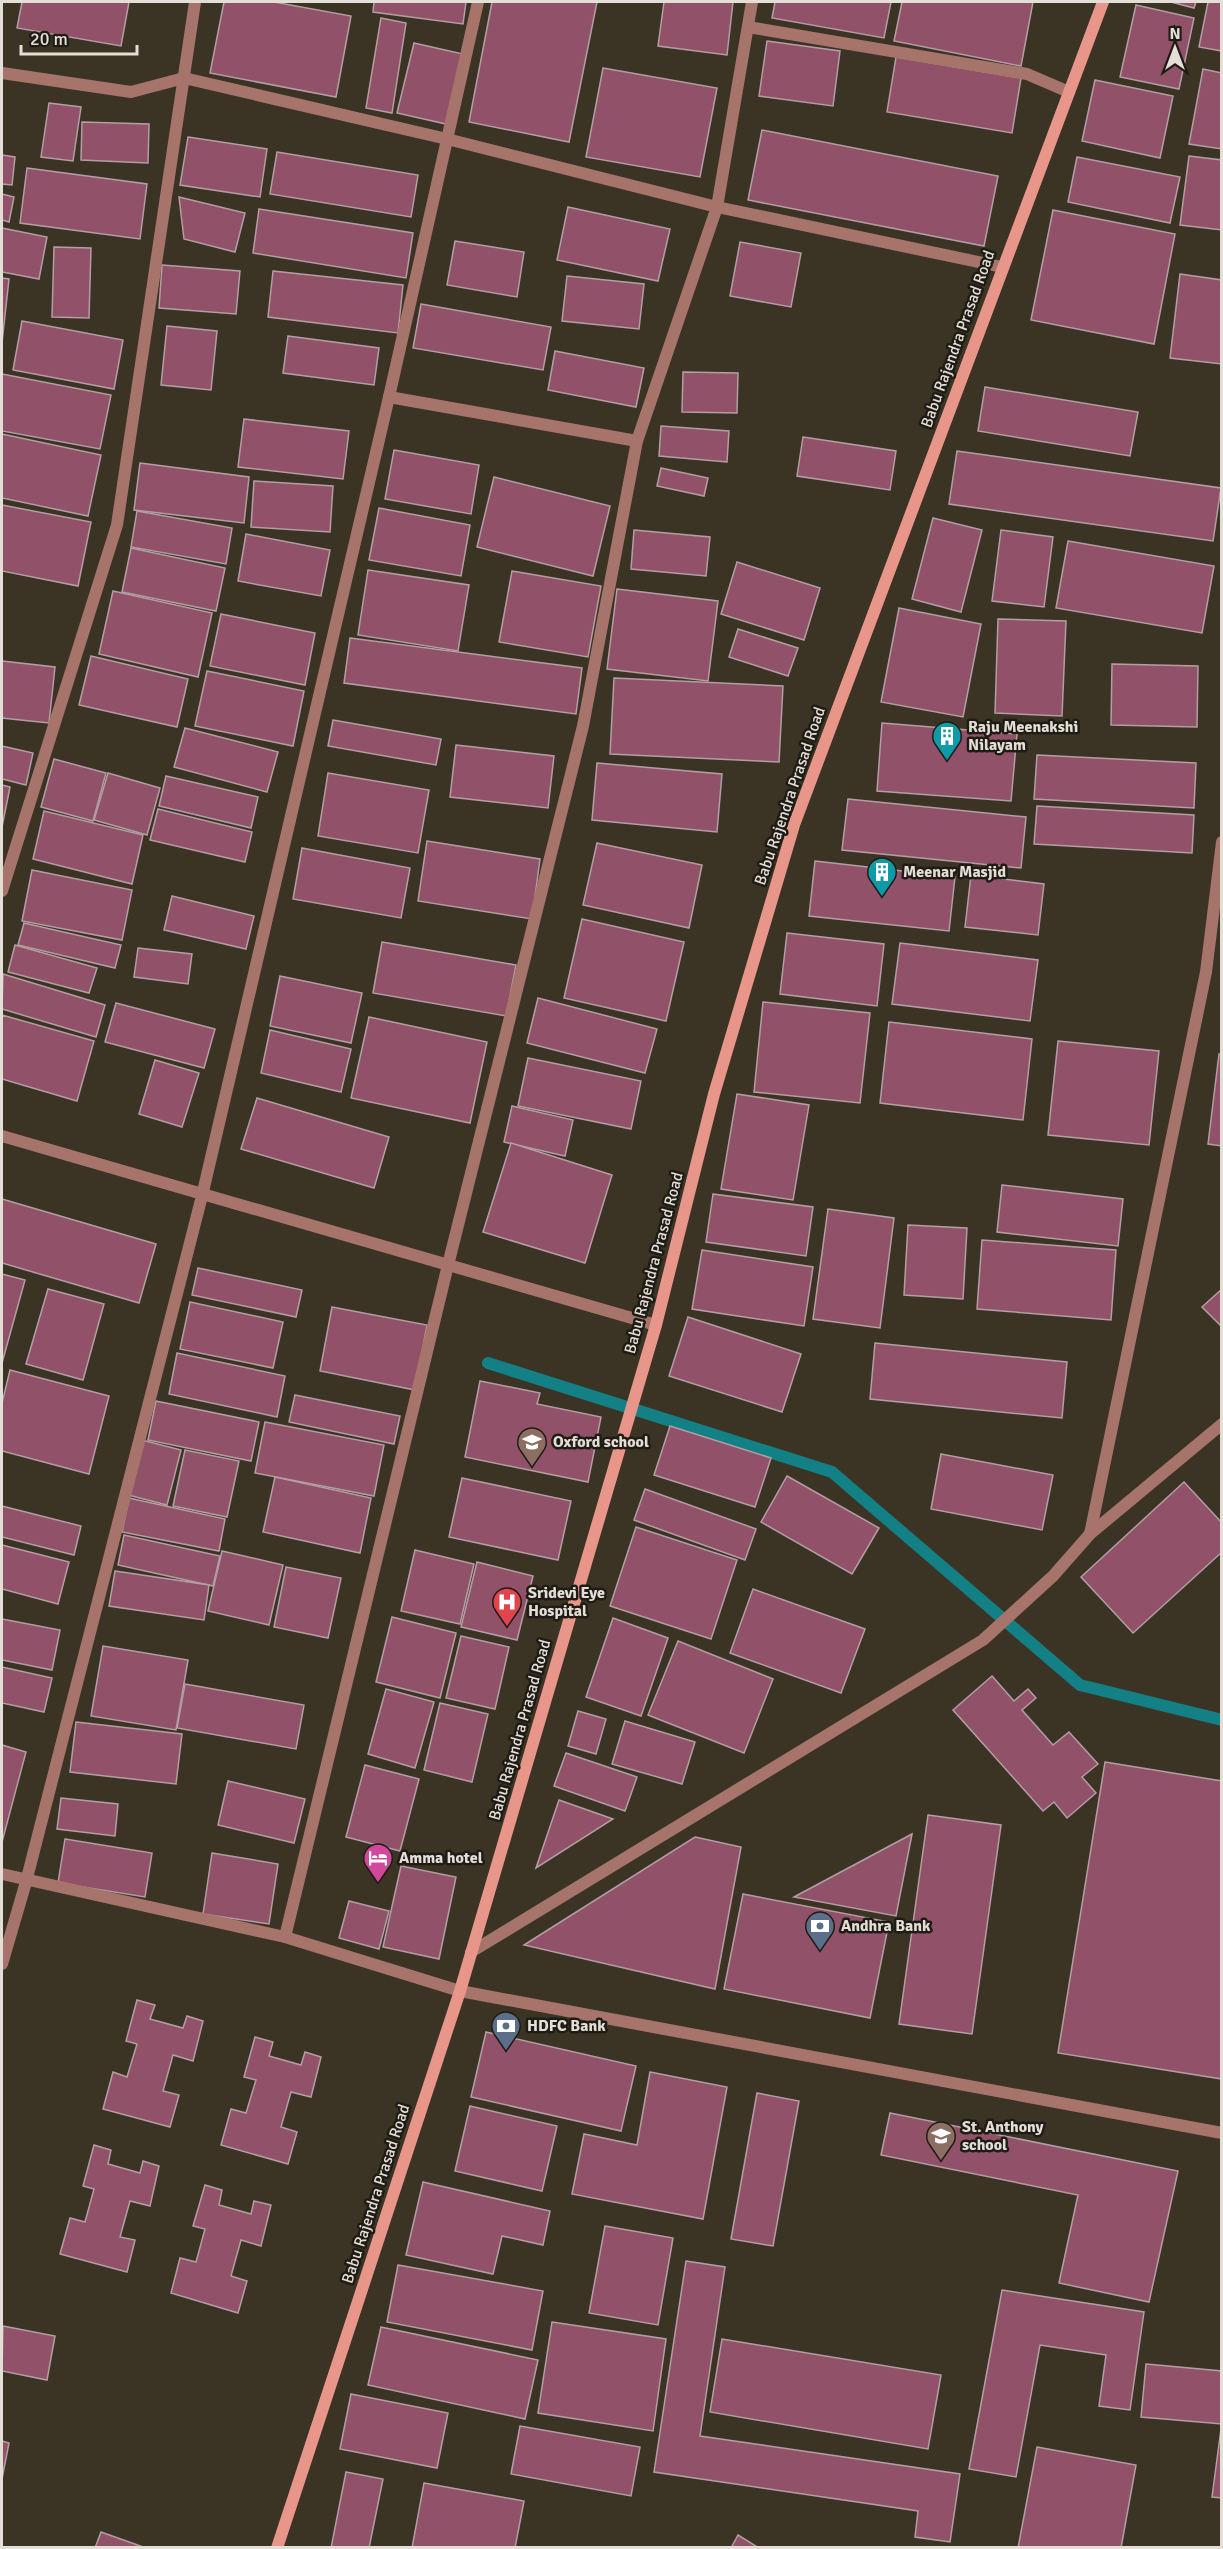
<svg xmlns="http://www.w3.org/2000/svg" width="1223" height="2549" font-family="Signika,sans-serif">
<rect width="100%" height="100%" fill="#3b3425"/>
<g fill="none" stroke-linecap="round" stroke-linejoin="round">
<path stroke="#138085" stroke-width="12" d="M488,1363L832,1472L1080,1685L1222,1720"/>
</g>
<g fill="#915168" stroke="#b39ea4" stroke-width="1.5">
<path d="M22,2H129L121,46L17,28Z"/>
<path d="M224,2H274L351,16L336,97L210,73Z"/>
<path d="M374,2H466L463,24L373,12Z"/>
<path d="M492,2H597L569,142L469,122Z"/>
<path d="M664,2H733L727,55L658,46Z"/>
<path d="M775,2H891L884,38L772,18Z"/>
<path d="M902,2H1033L1021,66L894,41Z"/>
<path d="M1171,2H1196L1194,8Z"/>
<path d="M1208,2H1222V51L1199,47Z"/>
<path d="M1136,5L1194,18L1179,89L1120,77Z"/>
<path d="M381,18L406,23L392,113L366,108Z"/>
<path d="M767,41L840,51L833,106L759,96Z"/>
<path d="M414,43L463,54L446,124L397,113Z"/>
<path d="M896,57L1021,78L1012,133L887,112Z"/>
<path d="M603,68L717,88L700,177L586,157Z"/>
<path d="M1203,69L1222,73V149L1189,144Z"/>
<path d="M1095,80L1173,96L1160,158L1082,141Z"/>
<path d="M49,103L81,107L73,161L41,157Z"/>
<path d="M82,122L149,124L148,163L81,160Z"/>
<path d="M762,130L998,176L984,246L748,200Z"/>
<path d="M188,137L267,149L260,197L180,185Z"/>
<path d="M277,152L418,175L411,217L270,194Z"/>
<path d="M2,155L15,157L12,185L2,184Z"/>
<path d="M1189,156L1222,160V230L1180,225Z"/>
<path d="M1077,157L1180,177L1170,223L1068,202Z"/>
<path d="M27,168L147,184L140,239L20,223Z"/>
<path d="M2,194L14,197L9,222L2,220Z"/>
<path d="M179,197L245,213L235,252L184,239Z"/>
<path d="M568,207L670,229L658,281L557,260Z"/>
<path d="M259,209L413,233L406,278L253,253Z"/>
<path d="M1053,210L1175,234L1154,344L1031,320Z"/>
<path d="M2,228L47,237L39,279L2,272Z"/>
<path d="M455,241L524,252L517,297L447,285Z"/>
<path d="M740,242L801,253L791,307L730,296Z"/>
<path d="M54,247L91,248L89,318L52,317Z"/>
<path d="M162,265L240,271L236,314L159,308Z"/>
<path d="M273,271L403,285L398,333L268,317Z"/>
<path d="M1180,274L1222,280V364L1170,358Z"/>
<path d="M567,276L644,284L639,329L562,321Z"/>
<path d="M2,278L9,279L2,343Z"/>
<path d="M421,304L551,327L543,370L413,348Z"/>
<path d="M22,321L123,340L114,389L13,370Z"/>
<path d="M167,326L217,331L211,390L161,385Z"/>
<path d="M288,336L379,348L374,385L283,373Z"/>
<path d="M555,351L644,368L636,407L548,390Z"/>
<path d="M683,372L738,373L737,413L682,412Z"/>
<path d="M2,374L111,395L100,449L2,431Z"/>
<path d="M985,387L1138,412L1130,456L978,431Z"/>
<path d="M244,419L349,431L343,479L238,467Z"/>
<path d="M661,426L729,431L727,462L659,456Z"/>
<path d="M2,434L101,455L88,516L2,498Z"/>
<path d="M803,437L896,451L890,490L797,476Z"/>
<path d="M394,450L479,465L471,514L385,499Z"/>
<path d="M957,451L1221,488L1213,541L949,504Z"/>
<path d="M140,463L249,477L244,523L134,510Z"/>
<path d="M661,468L708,478L704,496L657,486Z"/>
<path d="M494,477L610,506L593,576L477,547Z"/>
<path d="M254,481L333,486L330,532L251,527Z"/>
<path d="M2,505L91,522L78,586L2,571Z"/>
<path d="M379,508L470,525L461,576L369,560Z"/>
<path d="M137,511L232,528L226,564L131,547Z"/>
<path d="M933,518L982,530L961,612L912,599Z"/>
<path d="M634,530L710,537L706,576L631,569Z"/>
<path d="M1001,530L1053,537L1044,607L992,601Z"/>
<path d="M246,534L330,550L321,596L238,581Z"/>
<path d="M1068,541L1214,566L1202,633L1056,608Z"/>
<path d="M131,548L225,568L216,611L122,592Z"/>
<path d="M737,562L820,588L804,640L721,614Z"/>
<path d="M368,570L469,585L458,651L358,635Z"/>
<path d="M512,571L601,586L588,657L499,642Z"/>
<path d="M617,589L718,601L708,681L607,669Z"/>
<path d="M113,591L212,613L198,677L99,654Z"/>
<path d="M899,608L981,624L963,717L881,702Z"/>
<path d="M221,614L315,633L305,685L210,666Z"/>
<path d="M998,619L1066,621L1062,716L995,713Z"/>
<path d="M738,629L798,648L788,676L729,657Z"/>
<path d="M350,638L582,668L576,714L344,683Z"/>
<path d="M91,656L188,679L177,727L79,705Z"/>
<path d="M2,661L55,667L49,723L2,718Z"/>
<path d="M1112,664L1198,666L1197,727L1111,725Z"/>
<path d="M207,671L304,691L293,746L195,726Z"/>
<path d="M614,678L783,686L779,762L610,754Z"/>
<path d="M333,720L441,739L436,765L328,746Z"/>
<path d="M882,723L1017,734L1011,801L877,791Z"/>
<path d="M185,728L278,752L267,792L174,767Z"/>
<path d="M456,745L554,756L548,808L450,797Z"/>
<path d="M2,746L33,753L26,785L2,779Z"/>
<path d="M1037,755L1196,763L1194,808L1034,799Z"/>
<path d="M54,759L106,773L93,821L41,807Z"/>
<path d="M597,763L722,774L717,832L592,820Z"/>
<path d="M108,773L160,788L147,835L94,820Z"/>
<path d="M328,773L429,790L418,853L318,836Z"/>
<path d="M166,776L258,797L251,828L159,806Z"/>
<path d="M2,785L10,787L2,827Z"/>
<path d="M848,799L1026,817L1021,868L842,850Z"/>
<path d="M1037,806L1194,815L1192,853L1034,844Z"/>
<path d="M158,809L252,832L245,862L150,840Z"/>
<path d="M44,811L143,835L132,884L33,859Z"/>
<path d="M427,841L540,859L532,919L418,901Z"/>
<path d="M597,843L702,865L689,928L583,905Z"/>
<path d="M302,848L410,868L401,918L293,899Z"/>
<path d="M815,861L955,877L949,931L809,916Z"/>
<path d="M32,870L132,890L122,940L22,921Z"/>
<path d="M971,875L1044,884L1038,935L965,927Z"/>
<path d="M172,896L254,916L246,949L164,930Z"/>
<path d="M582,919L684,942L666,1021L564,998Z"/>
<path d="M24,923L121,945L115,968L18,945Z"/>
<path d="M787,933L884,944L877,1006L780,994Z"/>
<path d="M382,942L516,965L506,1016L373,993Z"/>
<path d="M900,943L1038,960L1030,1021L892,1004Z"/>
<path d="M15,945L97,968L89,993L8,972Z"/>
<path d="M138,948L192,954L188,984L134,977Z"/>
<path d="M3,974L105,1005L96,1037L2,1009Z"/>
<path d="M280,976L362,993L351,1043L270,1026Z"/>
<path d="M538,998L657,1029L645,1073L527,1043Z"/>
<path d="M763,1002L870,1013L860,1103L754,1092Z"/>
<path d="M116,1003L215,1029L204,1068L105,1042Z"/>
<path d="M2,1015L94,1041L77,1101L2,1079Z"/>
<path d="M369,1017L487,1042L470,1123L351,1098Z"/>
<path d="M889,1022L1032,1039L1023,1120L880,1103Z"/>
<path d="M270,1030L351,1049L341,1092L261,1073Z"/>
<path d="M1058,1041L1159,1051L1149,1145L1048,1135Z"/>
<path d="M1219,1054H1222V1146L1208,1144Z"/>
<path d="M528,1058L641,1081L631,1129L518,1106Z"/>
<path d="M155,1060L199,1073L182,1127L139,1114Z"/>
<path d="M737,1094L809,1105L793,1200L721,1189Z"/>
<path d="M257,1098L389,1137L374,1188L241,1149Z"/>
<path d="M512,1106L573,1120L565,1156L504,1142Z"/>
<path d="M511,1143L612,1175L585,1263L483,1232Z"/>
<path d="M1002,1185L1123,1199L1118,1246L997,1232Z"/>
<path d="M713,1194L813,1207L806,1256L706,1242Z"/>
<path d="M2,1199L156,1244L139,1303L2,1263Z"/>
<path d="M828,1209L894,1218L880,1328L813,1319Z"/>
<path d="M908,1225L967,1228L963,1299L904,1295Z"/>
<path d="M982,1240L1116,1250L1111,1320L977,1309Z"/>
<path d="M702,1250L813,1267L804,1326L692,1309Z"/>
<path d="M198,1268L302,1290L296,1317L192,1295Z"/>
<path d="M2,1274L25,1280L2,1363Z"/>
<path d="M48,1289L104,1304L83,1380L26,1364Z"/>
<path d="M1222,1289V1327L1202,1307Z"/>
<path d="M190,1302L283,1322L273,1368L180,1349Z"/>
<path d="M332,1307L427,1325L415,1390L320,1371Z"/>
<path d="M688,1317L801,1354L782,1412L669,1376Z"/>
<path d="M875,1343L1067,1362L1062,1418L870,1399Z"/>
<path d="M177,1353L285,1376L277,1417L169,1394Z"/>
<path d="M10,1370L109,1396L89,1474L2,1451V1403Z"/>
<path d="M480,1381L540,1393L537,1404L601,1417L588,1482L465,1457Z"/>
<path d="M295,1395L400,1416L394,1444L289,1422Z"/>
<path d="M156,1401L259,1422L251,1461L148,1440Z"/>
<path d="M265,1422L384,1445L374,1496L255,1473Z"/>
<path d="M670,1426L771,1458L755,1507L654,1475Z"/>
<path d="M142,1440L181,1450L167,1505L128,1495Z"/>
<path d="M185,1450L239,1461L227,1517L173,1506Z"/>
<path d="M941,1454L1053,1475L1042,1530L931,1509Z"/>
<path d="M787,1476L879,1528L852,1574L761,1522Z"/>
<path d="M275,1477L371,1498L360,1553L263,1532Z"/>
<path d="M462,1478L571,1501L558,1560L449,1537Z"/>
<path d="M1184,1482L1222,1523V1552L1133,1633L1081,1577Z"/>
<path d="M645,1489L756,1529L745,1560L634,1520Z"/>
<path d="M129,1498L225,1519L219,1551L122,1532Z"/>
<path d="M2,1506L81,1526L74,1555L2,1537Z"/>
<path d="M636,1527L737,1560L711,1639L610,1606Z"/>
<path d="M124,1535L220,1556L213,1586L118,1565Z"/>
<path d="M2,1545L69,1562L58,1604L2,1589Z"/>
<path d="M415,1550L474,1564L460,1624L401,1611Z"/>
<path d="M222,1551L283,1565L269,1625L208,1611Z"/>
<path d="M477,1562L533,1576L517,1640L461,1627Z"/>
<path d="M286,1567L341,1578L328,1638L274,1627Z"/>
<path d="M115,1571L209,1585L204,1620L109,1606Z"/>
<path d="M753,1589L865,1629L841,1693L730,1653Z"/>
<path d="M392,1617L456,1633L440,1698L376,1682Z"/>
<path d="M613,1618L668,1638L641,1716L586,1697Z"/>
<path d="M2,1619L60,1630L52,1670L2,1660Z"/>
<path d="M461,1636L509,1647L495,1709L446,1698Z"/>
<path d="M678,1641L773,1679L744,1753L648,1715Z"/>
<path d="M103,1646L188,1660L176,1730L91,1716Z"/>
<path d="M2,1667L52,1678L44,1712L2,1703Z"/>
<path d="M992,1676L1014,1701L1028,1689L1036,1698L1022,1710L1053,1745L1069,1732L1098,1764L1082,1777L1096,1793L1067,1818L1054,1802L1043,1811L953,1710Z"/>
<path d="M185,1684L304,1705L296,1749L177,1728Z"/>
<path d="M386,1689L434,1702L415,1768L368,1754Z"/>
<path d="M440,1703L488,1714L472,1782L424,1770Z"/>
<path d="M578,1711L606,1719L596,1754L568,1746Z"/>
<path d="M625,1721L695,1742L682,1784L612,1764Z"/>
<path d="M76,1722L182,1734L176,1784L70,1772Z"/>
<path d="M2,1745L26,1752L2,1842Z"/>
<path d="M566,1753L637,1777L625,1811L554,1786Z"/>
<path d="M1105,1762L1222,1781V2079L1058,2053Z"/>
<path d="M365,1765L419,1779L400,1851L346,1837Z"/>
<path d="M228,1781L305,1799L294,1843L218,1825Z"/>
<path d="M61,1798L118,1804L115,1836L57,1829Z"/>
<path d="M559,1800L613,1819L536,1868Z"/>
<path d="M928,1815L1001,1825L972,2034L899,2024Z"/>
<path d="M912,1834L896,1916L794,1897Z"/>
<path d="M695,1837L741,1847L715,1989L524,1945Z"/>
<path d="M65,1839L152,1853L145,1897L58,1883Z"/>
<path d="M212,1853L278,1864L269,1924L203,1914Z"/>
<path d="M401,1866L456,1877L439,1959L383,1947Z"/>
<path d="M743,1894L889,1922L870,2018L724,1989Z"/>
<path d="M349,1901L389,1911L379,1949L339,1938Z"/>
<path d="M137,2000L155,2005L150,2019L183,2028L187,2016L203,2021L193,2061L173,2055L163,2091L179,2095L170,2127L103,2109L113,2072L127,2077L137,2044L126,2041Z"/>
<path d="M486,2032L636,2066L621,2131L471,2097Z"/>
<path d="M255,2037L273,2042L269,2056L301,2065L305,2052L321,2057L311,2097L291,2092L281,2127L297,2132L288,2164L221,2145L231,2109L246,2113L256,2080L244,2077Z"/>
<path d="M650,2072L727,2087L703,2219L572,2194L584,2134L637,2145Z"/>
<path d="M757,2093L799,2101L773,2246L731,2239Z"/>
<path d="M470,2106L557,2126L542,2191L455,2171Z"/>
<path d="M890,2113L1178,2171L1149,2302L1059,2283L1078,2195L881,2155Z"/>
<path d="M94,2145L111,2150L108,2164L140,2173L143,2161L159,2166L150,2206L130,2201L120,2237L135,2240L127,2272L60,2254L70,2218L85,2222L94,2189L83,2186Z"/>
<path d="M423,2182L550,2211L543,2245L502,2236L493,2274L406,2255Z"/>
<path d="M205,2185L222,2190L219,2205L251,2214L254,2201L271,2205L261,2246L241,2240L231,2276L247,2281L238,2313L171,2293L180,2258L196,2262L205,2229L193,2226Z"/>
<path d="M605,2226L673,2238L658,2325L589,2313Z"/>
<path d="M686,2261L725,2267L700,2436L960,2474L950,2542L915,2537L918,2511L654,2472Z"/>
<path d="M398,2265L543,2291L532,2350L387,2322Z"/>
<path d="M1002,2290L1144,2312L1130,2410L1099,2406L1106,2355L1040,2345L1016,2477L969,2469Z"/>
<path d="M552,2322L666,2339L653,2431L538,2413Z"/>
<path d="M3,2326L55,2336L47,2380L2,2371Z"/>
<path d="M381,2327L538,2360L525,2419L368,2385Z"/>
<path d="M722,2339L941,2375L928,2449L710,2412Z"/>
<path d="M1146,2364L1222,2371V2424L1141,2417Z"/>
<path d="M351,2394L448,2413L437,2468L340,2449Z"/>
<path d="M520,2426L640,2447L631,2496L511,2474Z"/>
<path d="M1221,2429H1222V2498L1212,2497Z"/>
<path d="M2,2441L9,2443L2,2479Z"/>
<path d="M1037,2447L1136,2465L1121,2548H1018Z"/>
<path d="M346,2472L383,2479L369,2548H331Z"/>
<path d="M424,2483L524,2501L515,2548H412Z"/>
<path d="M101,2532L146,2548H95Z"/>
<path d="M738,2535L759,2548H731Z"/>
</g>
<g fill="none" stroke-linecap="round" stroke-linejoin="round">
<g stroke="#a7746b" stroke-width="12">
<path d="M748,27L1027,74L1069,92"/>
<path d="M2,73L131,92L184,78L447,139L717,207L1002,267"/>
<path d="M389,397L637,441"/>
<path d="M2,891L117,525L195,2"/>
<path d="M2,1136L656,1325"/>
<path d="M1090,1534L1206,972L1222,842"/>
<path d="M2,1874L285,1937L460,1991L1222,2133"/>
<path d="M285,1937L448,1265L583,726L637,441L717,207L752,2"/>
<path d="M471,1952L983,1640L1053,1576L1090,1534L1222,1424"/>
<path d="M2,1964L26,1882L202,1196L389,397L478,2"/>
</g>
<path stroke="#e89689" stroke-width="12" d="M277,2548L460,1991L656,1325L714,1094L794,825L1103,2"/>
</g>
<defs>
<g id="building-pin" transform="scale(1.5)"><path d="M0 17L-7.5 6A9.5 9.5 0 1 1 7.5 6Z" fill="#0f9aa8" stroke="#1f1c15"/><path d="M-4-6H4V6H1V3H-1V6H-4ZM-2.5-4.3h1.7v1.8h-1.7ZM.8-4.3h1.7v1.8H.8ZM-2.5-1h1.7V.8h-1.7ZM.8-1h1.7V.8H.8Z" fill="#fff"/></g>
<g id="school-pin" transform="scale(1.5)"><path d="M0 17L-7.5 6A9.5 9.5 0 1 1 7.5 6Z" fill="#8d6e63" stroke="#1f1c15"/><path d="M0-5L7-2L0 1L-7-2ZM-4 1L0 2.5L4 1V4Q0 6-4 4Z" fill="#fff"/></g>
<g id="hospital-pin" transform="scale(1.5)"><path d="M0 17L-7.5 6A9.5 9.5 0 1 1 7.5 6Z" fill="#e0444e" stroke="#1f1c15"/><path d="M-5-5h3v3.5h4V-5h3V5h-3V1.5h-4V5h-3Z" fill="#fff"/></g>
<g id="hotel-pin" transform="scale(1.5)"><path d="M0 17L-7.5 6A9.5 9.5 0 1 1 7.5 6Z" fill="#d1479c" stroke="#1f1c15"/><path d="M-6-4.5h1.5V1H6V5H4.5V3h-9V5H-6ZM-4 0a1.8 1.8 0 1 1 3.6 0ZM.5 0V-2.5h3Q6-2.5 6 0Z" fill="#fff"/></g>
<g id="bank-pin" transform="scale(1.5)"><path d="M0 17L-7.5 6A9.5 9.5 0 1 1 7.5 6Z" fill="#5c6f8a" stroke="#1f1c15"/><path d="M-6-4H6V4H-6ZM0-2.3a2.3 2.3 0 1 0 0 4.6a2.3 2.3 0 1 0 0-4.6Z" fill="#fff"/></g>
</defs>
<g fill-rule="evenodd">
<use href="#building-pin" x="947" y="736"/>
<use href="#building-pin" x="882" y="872"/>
<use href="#school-pin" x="532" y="1442"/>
<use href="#hospital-pin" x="507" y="1602"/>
<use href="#hotel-pin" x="378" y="1858"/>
<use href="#bank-pin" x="820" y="1926"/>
<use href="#bank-pin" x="506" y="2026"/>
<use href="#school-pin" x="941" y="2136"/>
</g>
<g text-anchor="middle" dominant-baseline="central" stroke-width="5" stroke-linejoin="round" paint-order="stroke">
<g font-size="16" fill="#e4dfd6" stroke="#1f1c15">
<text transform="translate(958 339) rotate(-70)">Babu Rajendra Prasad Road</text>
<text transform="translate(790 796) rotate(-71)">Babu Rajendra Prasad Road</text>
<text transform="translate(654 1263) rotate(-75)">Babu Rajendra Prasad Road</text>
<text transform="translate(520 1730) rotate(-74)">Babu Rajendra Prasad Road</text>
<text transform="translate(376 2194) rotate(-72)">Babu Rajendra Prasad Road</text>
</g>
<g font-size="16" font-weight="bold" fill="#e4dfd6" stroke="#1f1c15" text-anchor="start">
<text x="968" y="727">Raju Meenakshi<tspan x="968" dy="18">Nilayam</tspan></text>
<text x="903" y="872">Meenar Masjid</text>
<text x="553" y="1442">Oxford school</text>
<text x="528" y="1593">Sridevi Eye<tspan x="528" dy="18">Hospital</tspan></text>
<text x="399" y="1858">Amma hotel</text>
<text x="841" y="1926">Andhra Bank</text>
<text x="527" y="2026">HDFC Bank</text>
<text x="962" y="2127">St. Anthony<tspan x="962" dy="18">school</tspan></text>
</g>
</g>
<rect width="1223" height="2549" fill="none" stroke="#e4dfd6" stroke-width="6"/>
<g transform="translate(1175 48)" stroke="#1f1c15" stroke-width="4.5" paint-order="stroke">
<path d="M0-4.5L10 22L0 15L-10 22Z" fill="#e4dfd6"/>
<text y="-9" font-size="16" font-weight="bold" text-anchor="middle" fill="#e4dfd6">N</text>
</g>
<path d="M21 45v9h116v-9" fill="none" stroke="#e4dfd6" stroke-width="3"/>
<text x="30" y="45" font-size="18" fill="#e4dfd6" stroke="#1f1c15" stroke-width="4.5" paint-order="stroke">20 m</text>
</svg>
